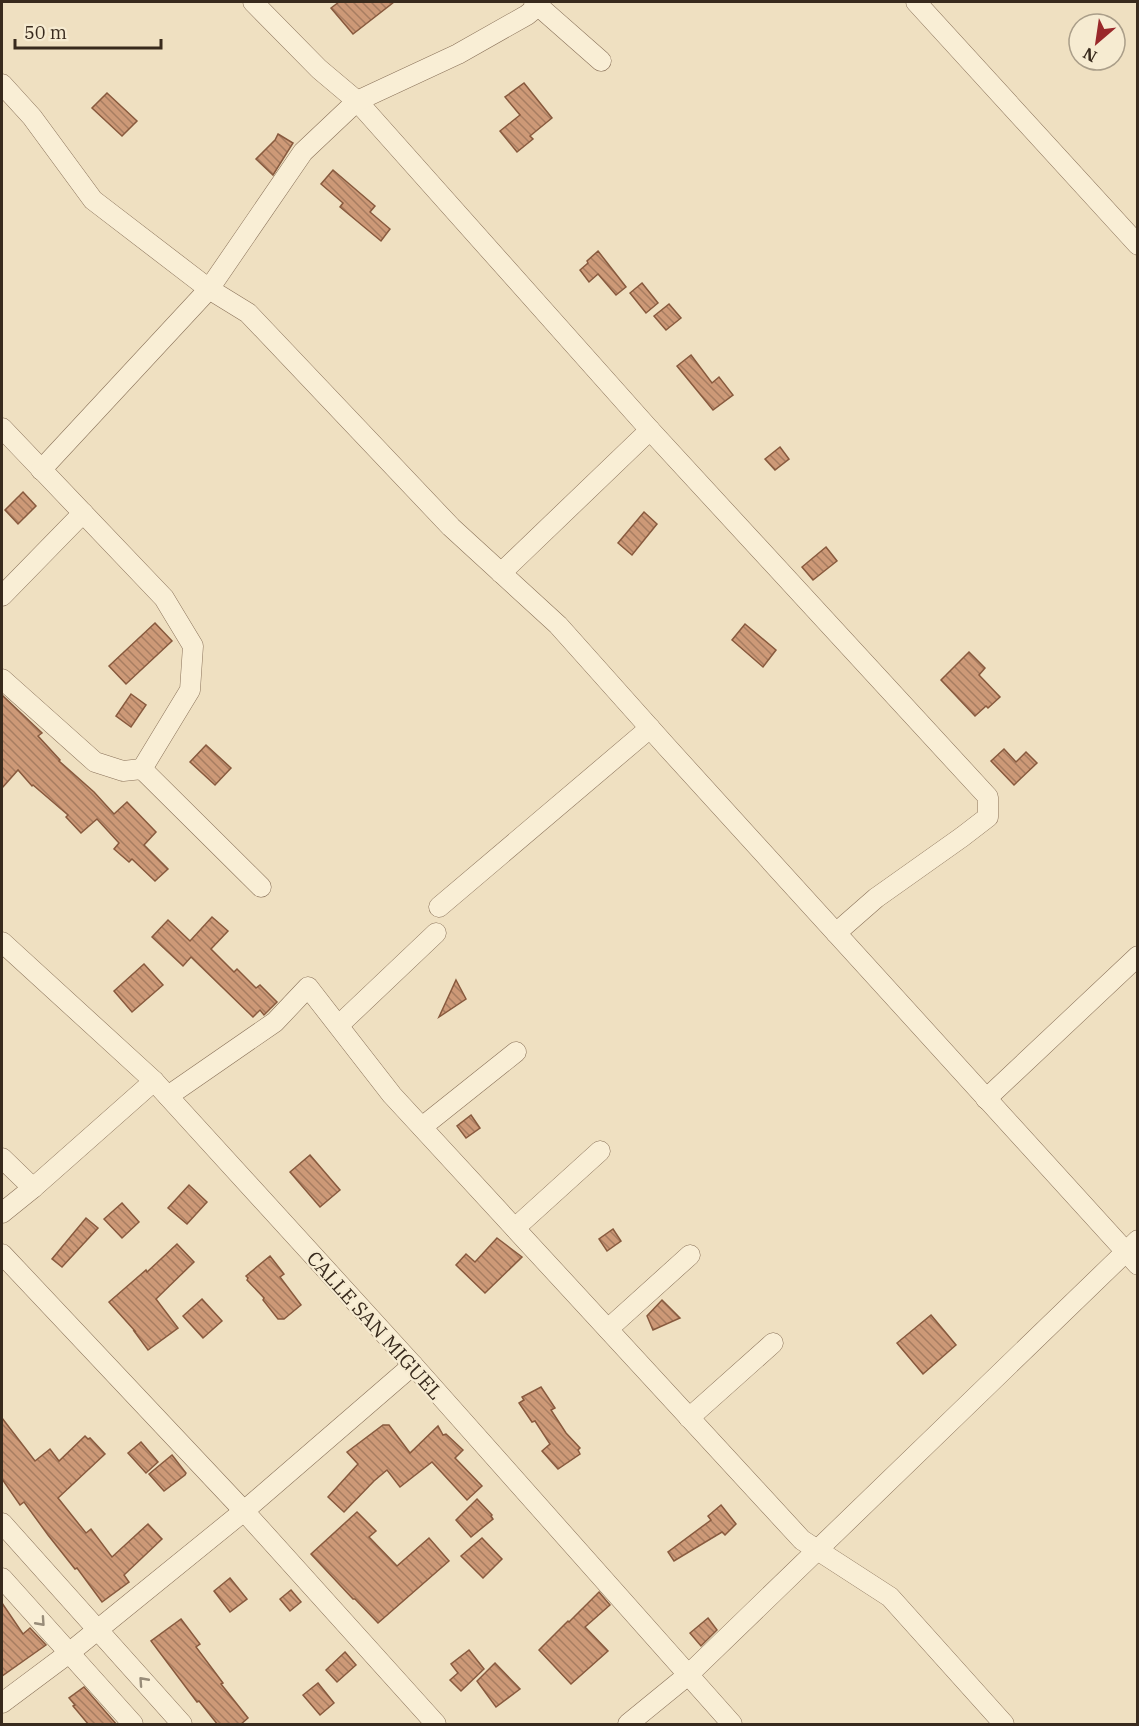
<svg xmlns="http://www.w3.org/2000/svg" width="1139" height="1726" font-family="'IBM Plex Serif',serif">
<defs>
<pattern id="building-back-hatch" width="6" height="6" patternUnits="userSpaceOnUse" patternTransform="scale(1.5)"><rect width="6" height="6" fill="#cd9977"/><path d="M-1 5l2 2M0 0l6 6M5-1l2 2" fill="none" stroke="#a77d61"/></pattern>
</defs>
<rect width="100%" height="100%" fill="#efe0c1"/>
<g fill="url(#building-back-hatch)" stroke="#885a3e" stroke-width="1.5">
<path d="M339,2H394L353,34L331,8Z"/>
<path d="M524,83L552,118L530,136L533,139L517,152L500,131L520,115L505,97Z"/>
<path d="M107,93L137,121L122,136L92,108Z"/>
<path d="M278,134L293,143L273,175L256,159L275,140Z"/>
<path d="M333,170L375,206L370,212L390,229L381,241L340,207L343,203L321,184Z"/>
<path d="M598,251L626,287L616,295L598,274L589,282L580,270L588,263L587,261Z"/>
<path d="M642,283L658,303L646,313L630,293Z"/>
<path d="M669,304L681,318L666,330L654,316Z"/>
<path d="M691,355L712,383L719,377L733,395L713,410L677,366Z"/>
<path d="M780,447L789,459L775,470L765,459Z"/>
<path d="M23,492L36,506L18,524L5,510Z"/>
<path d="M644,512L657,524L632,555L618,543Z"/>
<path d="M826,547L837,561L813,580L802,567Z"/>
<path d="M155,623L172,641L126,684L109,666Z"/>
<path d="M745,624L776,650L763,667L732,640Z"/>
<path d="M969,652L985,668L979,675L1000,697L988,708L986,706L975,716L941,680Z"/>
<path d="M131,694L146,705L131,727L116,716Z"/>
<path d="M2,695L42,733L38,736L60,760L59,761L94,792L114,814L127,802L156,832L144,845L168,869L155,881L132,859L129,862L114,849L119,843L97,819L81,833L66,817L68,815L33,785L32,786L18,770L2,788Z"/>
<path d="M206,745L231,768L215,785L190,762Z"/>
<path d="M1004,749L1016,762L1026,752L1037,763L1014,785L991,761Z"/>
<path d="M212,917L228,931L211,949L234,972L237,969L256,988L260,985L277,1002L264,1015L260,1010L253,1017L191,957L183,966L152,937L168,920L190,941Z"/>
<path d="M144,964L163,985L132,1012L114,991Z"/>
<path d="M456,980L466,999L439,1017Z"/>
<path d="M471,1115L480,1128L466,1138L457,1126Z"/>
<path d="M310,1155L340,1190L320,1207L290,1172Z"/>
<path d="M189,1185L207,1202L187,1224L168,1208Z"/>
<path d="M122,1203L139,1222L122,1238L104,1219Z"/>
<path d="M86,1218L98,1228L62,1267L52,1259Z"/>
<path d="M613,1229L621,1241L607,1251L599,1239Z"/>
<path d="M497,1238L522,1257L485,1293L456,1265L466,1254L475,1262Z"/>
<path d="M177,1244L194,1262L156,1299L178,1328L148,1350L134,1331H135L109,1302L146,1270L147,1272Z"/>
<path d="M270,1256L284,1274L280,1277L301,1305L284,1319H278L263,1300L264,1298L247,1280L248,1278L246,1276Z"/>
<path d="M202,1299L222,1321L203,1338L183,1316Z"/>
<path d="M662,1300L680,1318L653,1330L647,1316Z"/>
<path d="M931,1315L956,1345L923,1374L897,1343Z"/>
<path d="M541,1387L555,1408L551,1410L566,1433L580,1448L578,1450L580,1454L558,1469L542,1451L550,1444L535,1421L532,1422L519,1403L524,1400L522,1397Z"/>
<path d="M2,1418L35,1461L50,1449L59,1461L85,1436L88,1439L90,1438L105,1454L58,1498L86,1533L91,1529L112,1557L148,1524L162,1539L124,1575L129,1582L102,1602L77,1568L75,1569L48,1535L24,1502L20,1505L2,1479Z"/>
<path d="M383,1425H389L410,1453L438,1426L443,1435L446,1434L463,1450L455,1458L482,1486L467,1500L432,1462L400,1487L387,1470L374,1481L344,1512L328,1497L358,1464L347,1452Z"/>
<path d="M141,1442L158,1462L146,1473L128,1453Z"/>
<path d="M172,1455L186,1473L185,1475L164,1491L149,1474Z"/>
<path d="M477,1499L492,1515L491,1516L493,1519L471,1537L456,1520Z"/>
<path d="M721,1505L736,1524L725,1535L722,1532L674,1561L668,1552L711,1520L708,1516Z"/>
<path d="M357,1512L376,1531L369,1537L397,1566L429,1538L449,1561L378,1623L355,1599H353L311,1554Z"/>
<path d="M482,1538L502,1559L483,1578L461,1556Z"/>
<path d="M230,1578L247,1599L230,1612L214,1591Z"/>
<path d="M291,1590L301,1602L290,1611L280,1599Z"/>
<path d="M599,1592L610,1605L585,1627L608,1651L571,1684L539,1650L568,1621L569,1622Z"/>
<path d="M2,1603L23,1634L30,1628L46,1645L2,1676Z"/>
<path d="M708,1618L717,1630L701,1646L690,1633Z"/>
<path d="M181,1619L200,1644L196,1647L223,1683L221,1684L248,1718L240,1725H218L199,1701L197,1702L151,1641Z"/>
<path d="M469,1650L484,1669L461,1691L450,1680L458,1673L451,1664Z"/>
<path d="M345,1652L356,1665L337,1682L326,1670Z"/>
<path d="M495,1663L520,1689L496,1707L477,1681Z"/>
<path d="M318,1683L334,1703L320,1715L303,1695Z"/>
<path d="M84,1687L117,1725H89L73,1706L75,1705L69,1698Z"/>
</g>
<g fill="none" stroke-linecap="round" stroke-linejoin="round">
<g stroke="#897159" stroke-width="21">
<g id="minor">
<path d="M253,2L319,69L357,101L650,430L988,797V817L962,837L876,898L836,933"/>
<path d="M534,2L601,61"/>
<path d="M916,2L1138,245"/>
<path d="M2,84L32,117L93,200L209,289L248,313L451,527L558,625L666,746L1138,1265"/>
<path d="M2,428L164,598L193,646L190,690L142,769"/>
<path d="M41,470L209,289L303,152L357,101L458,54L527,15L538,6"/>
<path d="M501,573L650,430"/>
<path d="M2,596L83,513"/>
<path d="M2,679L95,762L123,771L142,769"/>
<path d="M142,769L261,887"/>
<path d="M439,907L650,728"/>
<path d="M2,942L154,1081L413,1365L732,1724"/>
<path d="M339,1025L436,933"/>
<path d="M168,1096L275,1022L308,987L392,1095L802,1540L890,1597L1004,1724"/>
<path d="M986,1099L1138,956"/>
<path d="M422,1127L516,1052"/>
<path d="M2,1158L33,1188"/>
<path d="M2,1213L33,1188L154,1081"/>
<path d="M515,1228L600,1151"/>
<path d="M2,1254L244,1511L436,1724"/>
<path d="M608,1329L690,1255"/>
<path d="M689,1418L773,1343"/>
<path d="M2,1523L182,1724"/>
<path d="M2,1578L133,1724"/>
<path d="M2,1703L69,1653L244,1511L413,1365"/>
<path d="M628,1724L688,1675L1138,1240"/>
</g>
</g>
<use href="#minor" stroke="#f9eed5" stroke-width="20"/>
</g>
<defs><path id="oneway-chevron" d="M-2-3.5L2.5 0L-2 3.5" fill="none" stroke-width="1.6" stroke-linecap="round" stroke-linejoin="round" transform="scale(1.5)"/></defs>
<g stroke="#988c79">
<use href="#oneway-chevron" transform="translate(41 1622) rotate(48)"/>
<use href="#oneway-chevron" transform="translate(143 1681) rotate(-132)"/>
</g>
<g text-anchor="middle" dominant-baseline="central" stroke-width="4.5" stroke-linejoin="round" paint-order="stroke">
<g font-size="20" fill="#382a1d" stroke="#f6ebd1">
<text transform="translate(375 1325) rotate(48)">CALLE SAN MIGUEL</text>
</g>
</g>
<rect width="1139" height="1726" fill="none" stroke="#382a1d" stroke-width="6"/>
<g transform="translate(1097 42) rotate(209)"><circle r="28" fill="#f6ebd1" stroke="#aa9e89" stroke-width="1.5"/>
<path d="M0-4.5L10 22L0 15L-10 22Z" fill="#99282a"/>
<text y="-9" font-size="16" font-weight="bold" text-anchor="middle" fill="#382a1d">N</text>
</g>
<path d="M15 39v9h146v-9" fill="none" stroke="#382a1d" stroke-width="3"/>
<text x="24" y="39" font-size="18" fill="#382a1d" stroke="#f6ebd1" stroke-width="4.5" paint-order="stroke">50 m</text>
</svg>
